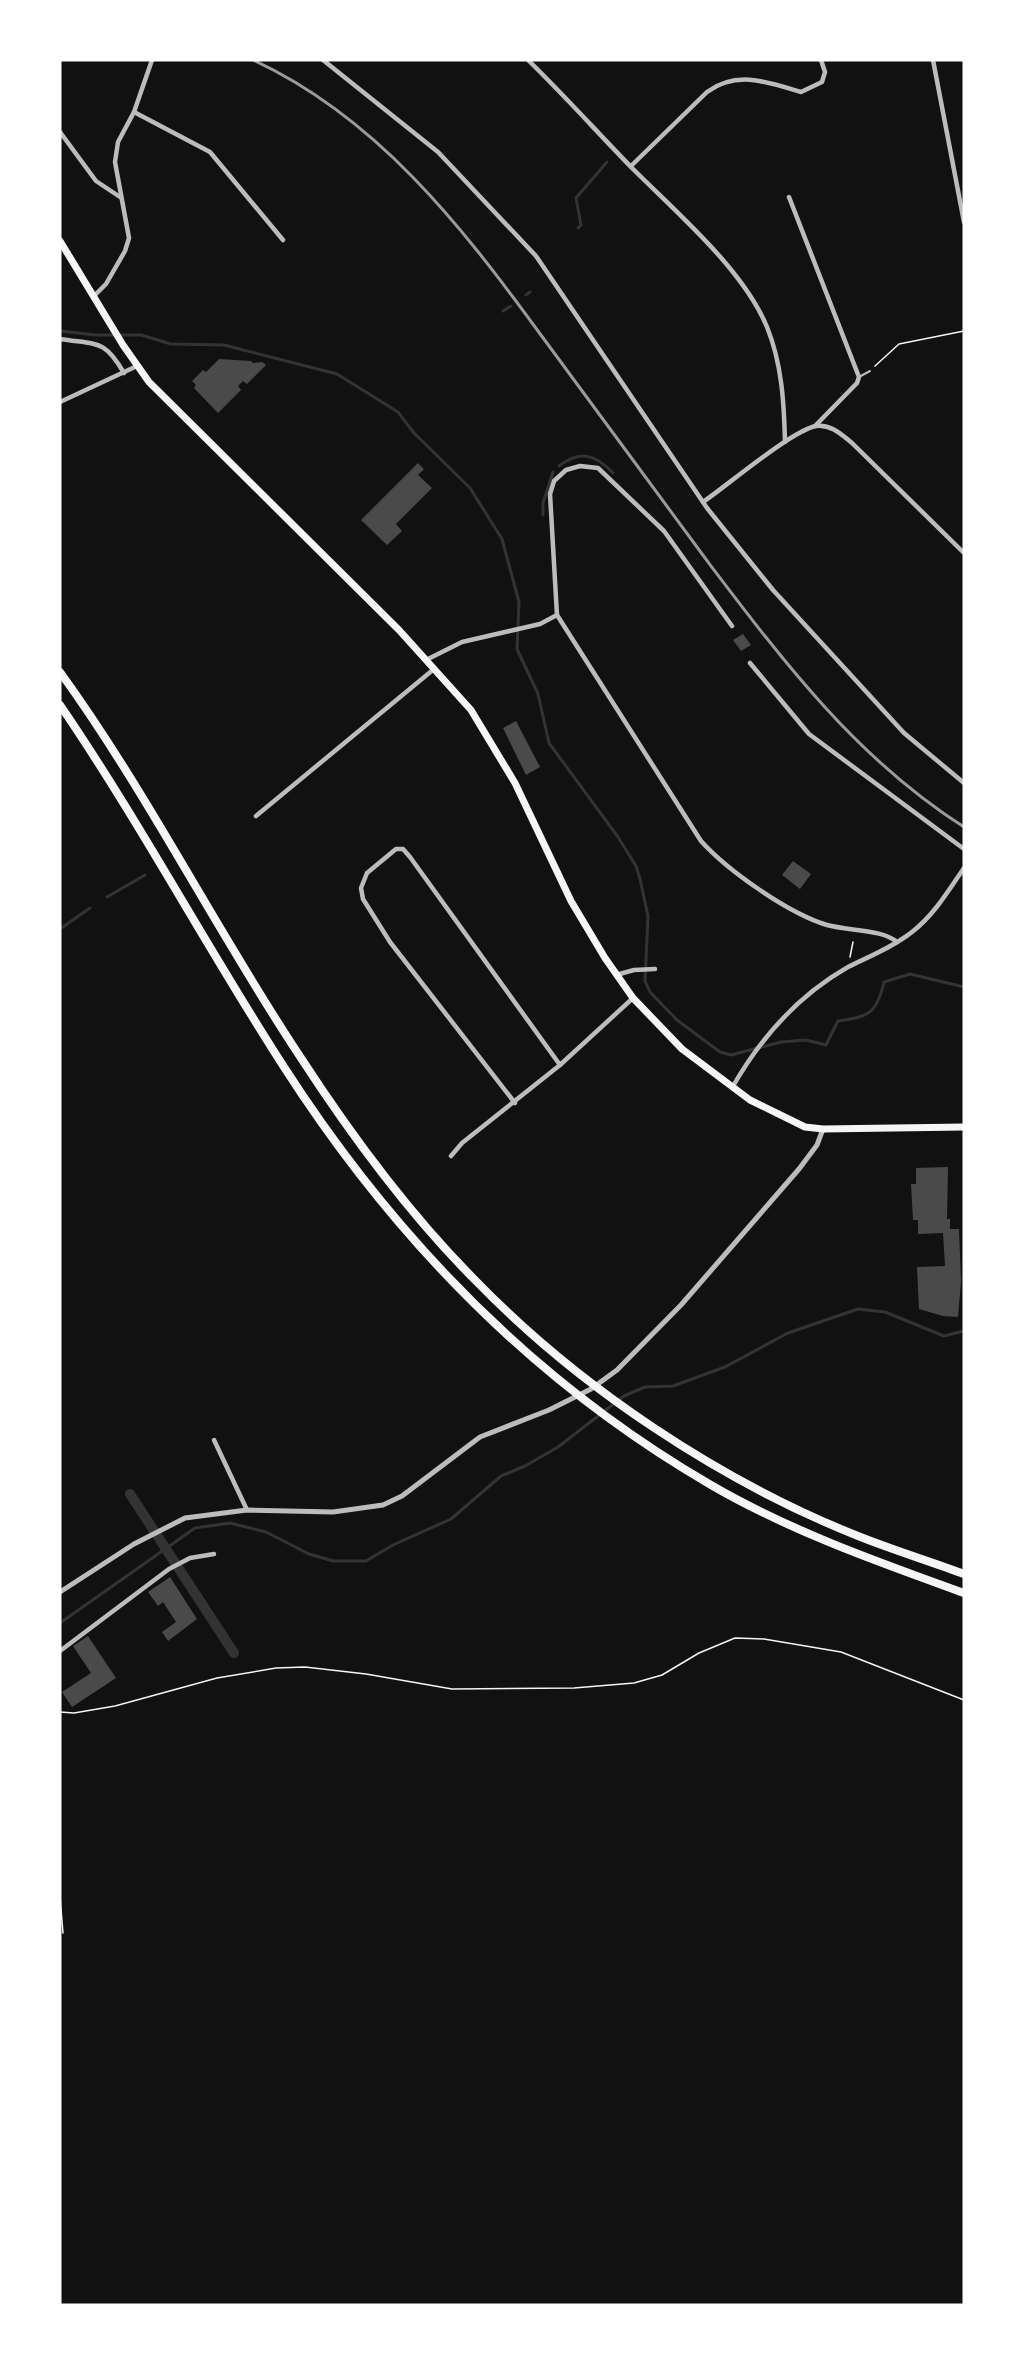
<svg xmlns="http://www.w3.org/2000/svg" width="1024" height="2365" font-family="Rubik,sans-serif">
<rect width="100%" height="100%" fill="#111"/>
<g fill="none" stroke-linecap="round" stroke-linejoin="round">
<g stroke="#333" stroke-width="3">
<path d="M578,228L581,225L576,198L607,162"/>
<path d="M526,295L530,292"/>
<path d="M503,311L511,306"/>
<path d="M60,331L95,335H141L171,344L224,345L337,374L398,412L414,433L470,488L502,539L519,602L517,649L538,694L549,743L618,837L636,866L640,879L648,916L645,981L650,992L677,1020L720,1052L731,1055L781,1042L806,1040L826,1045L838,1021C869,1017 877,1013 884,982L910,974L964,987"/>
<path d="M559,466C580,450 595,454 613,473"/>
<path d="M543,515V503L553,472"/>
<path d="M107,897L145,875"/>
<path d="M60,929L90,908"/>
<path d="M60,1623L195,1528L230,1523L266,1532L309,1554L333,1561H366L393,1545L451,1519L501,1476L525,1466L558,1447L624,1396L645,1387L673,1386L725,1367L788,1333L858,1309L885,1312L944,1336L964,1331"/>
</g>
<path stroke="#333" stroke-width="10" d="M130,1494L234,1653"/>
</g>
<g fill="#4a4a4a">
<path d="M219,359L251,361L253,363L262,362L266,365L247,384L243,381L238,386L241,390L218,413L194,388L196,385L192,381L203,370L206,372Z"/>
<path d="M418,463L424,469L418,475L432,488L396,524L402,531L387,545L361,520Z"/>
<path d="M743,634L751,645L741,651L733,640Z"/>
<path d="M516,721L540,767L526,775L503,728Z"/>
<path d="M793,861L811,874L800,889L782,875Z"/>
<path d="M948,1167L947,1219H950V1229H959L961,1281L958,1317L943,1316L919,1309L917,1267L945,1266L943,1233L918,1234V1220H913L911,1184H916V1168Z"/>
<path d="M170,1577L197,1619L168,1641L162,1632L176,1622L163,1602L158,1606L148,1592Z"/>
<path d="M88,1636L116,1678L72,1707L62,1692L91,1673L73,1646Z"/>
</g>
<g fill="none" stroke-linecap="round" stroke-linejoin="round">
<g stroke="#f5f5f5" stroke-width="1.5">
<path d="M875,366L899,344L964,331"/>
<path d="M850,957L853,942"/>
<path d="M60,1712L74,1713L115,1706L217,1678L276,1668L305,1667L366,1674L452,1689L574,1688L634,1683L662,1675L699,1653L735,1638L764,1639L841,1652L964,1700"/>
<path d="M60,1897L63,1933"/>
</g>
<path stroke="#bcbcbc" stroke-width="2" d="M859,377L870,371"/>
<g stroke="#bcbcbc" stroke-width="4.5">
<path d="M323,60L438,152L536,256L707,508L773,590L904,733L964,783"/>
<path d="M528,60C564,95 597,132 632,168C676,212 743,269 767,327C782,364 784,403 785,442"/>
<path d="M933,60L964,222"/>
<path d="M134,112L210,152L283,240"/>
<path d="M60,132L96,181L120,197"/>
<path d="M631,166L707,92C737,70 768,82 801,92L822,82L825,72L821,60"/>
<path d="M789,197L859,377L857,383L815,426"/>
<path d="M95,295L106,284L125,251L129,238L115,162L118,142L134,112L152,60"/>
<path d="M60,339C98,345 104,339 124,373"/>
<path d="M60,402L137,366"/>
<path d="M703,502C728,485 791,431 816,426C831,424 842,435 852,443L964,553"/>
<path d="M732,626L664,531L598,468L580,466L566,470L554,481L550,494L557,615L701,841C728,871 788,913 827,925C848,931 882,929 897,942"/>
<path d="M428,659L462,642L540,624L557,615"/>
<path d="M750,663L809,734L964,849"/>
<path d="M256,816L434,669"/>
<path d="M616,975L634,970L655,969"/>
<path d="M732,1088C761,1037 797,996 848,967C870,956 893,947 912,932C934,915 949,890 964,868"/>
<path d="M515,1103L390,942L363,899L361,888L367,873L396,849H403L410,857L560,1065"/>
<path d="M451,1156L462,1143L560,1065L633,998"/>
<path d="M214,1440L247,1510"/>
<path d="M60,1651L169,1569L190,1558L214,1554"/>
</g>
<path stroke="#bcbcbc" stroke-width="5" d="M60,1592L134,1544L185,1518L247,1510L333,1512L383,1505L402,1496L480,1437L549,1410L591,1389L617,1370L681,1305L799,1169L817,1145L823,1129"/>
<path stroke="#f5f5f5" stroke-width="7" d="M60,241L123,345L149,382L399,630L471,710L515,783L571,901L605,958L633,998L682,1049L750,1100L805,1127L823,1129L964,1127"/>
<g stroke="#f5f5f5" stroke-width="8">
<path d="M60,672C149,795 217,932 301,1058C353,1138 409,1214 476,1281C580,1388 720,1481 858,1536C893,1550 929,1561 964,1574"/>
<path d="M60,705C140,822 207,948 284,1067C394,1238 535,1383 711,1485C790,1531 878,1562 964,1593"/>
</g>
<path stroke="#9a9a9a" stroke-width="3" d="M253,60C376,117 460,224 538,331C595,408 651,485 708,562C783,661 857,759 964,827"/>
</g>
<rect width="1024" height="2365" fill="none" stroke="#ffffff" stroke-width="123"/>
</svg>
